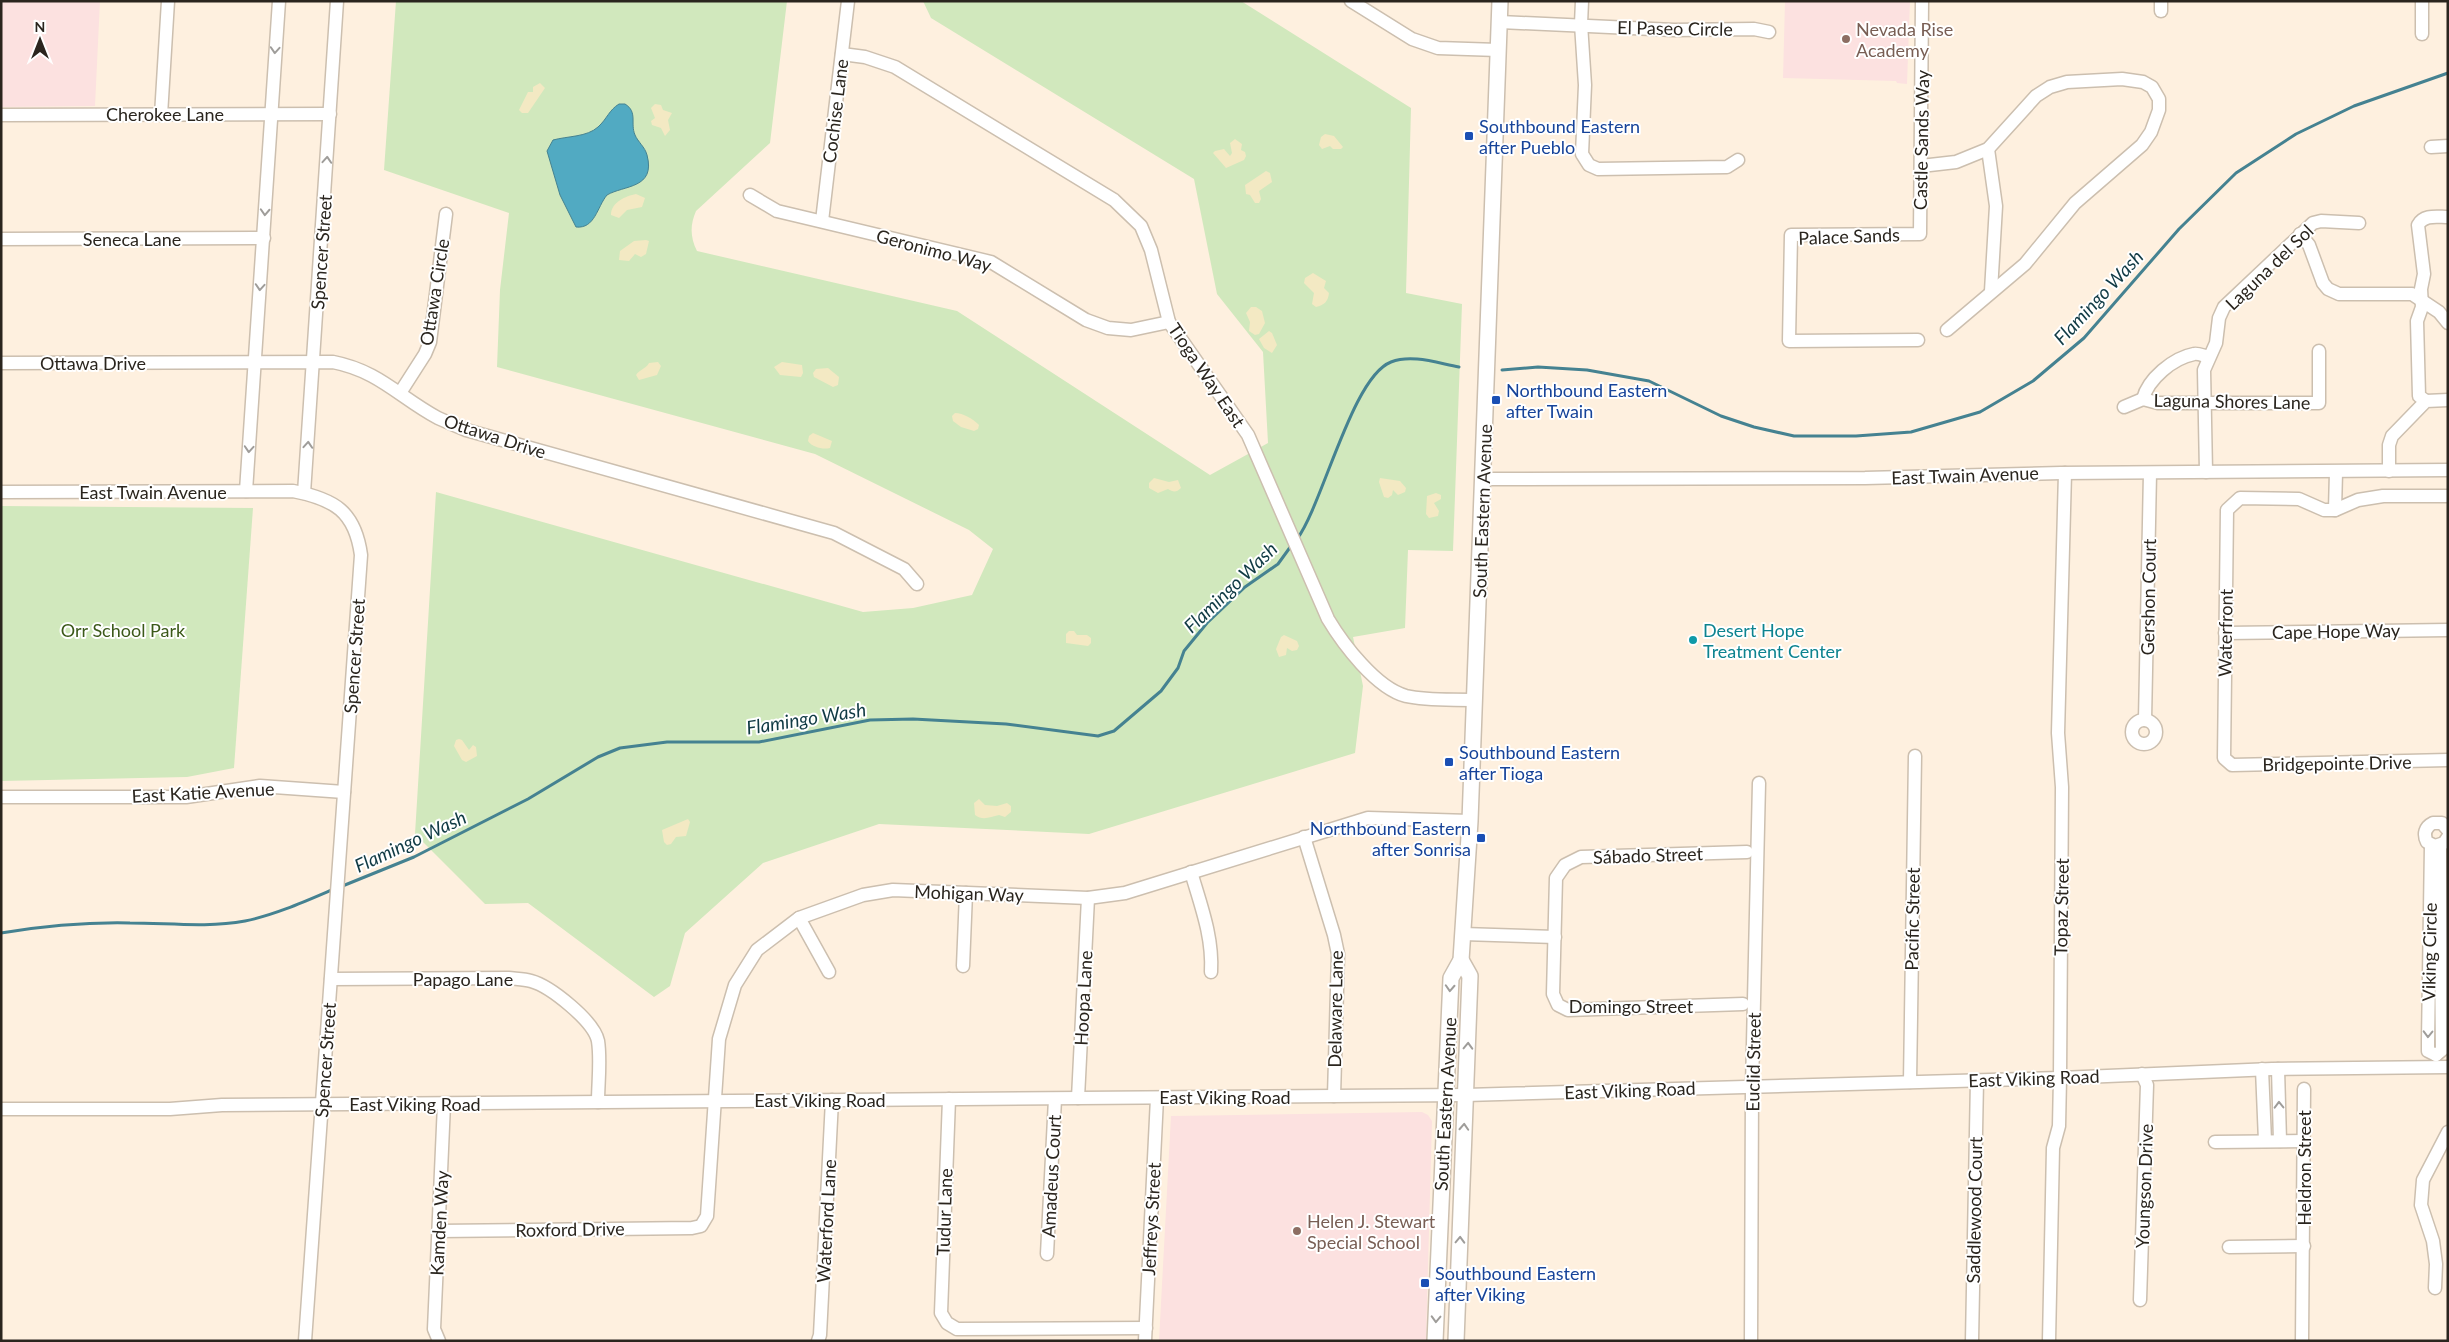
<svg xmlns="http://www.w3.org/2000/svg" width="2449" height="1342" font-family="Lato,sans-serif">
<rect width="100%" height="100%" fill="#fef0df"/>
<g fill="#fce1e0">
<path d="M1,1H100L95,106L1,107Z"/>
<path d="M1785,1H1910L1907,84L1897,83L1896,81L1783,78Z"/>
<path d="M1422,1112L1428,1115L1432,1121L1426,1341H1159L1171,1116Z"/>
</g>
<g fill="#d1e8bd">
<path d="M396,1H787L770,143L696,211C690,225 690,237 697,251L957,311L1210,475L1268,443L1263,352L1217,294L1194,179L931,18L923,1H1241L1411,108L1406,293L1462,304L1453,551L1408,550L1405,628L1353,637L1363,686L1355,753L1089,834L879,824L763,863L685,933L670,986L654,997L528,903L485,904L415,834L436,492L863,612L913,608L972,595L993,549L969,530L815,454L497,367L500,290L509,213L384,170Z"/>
<path d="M1,506L253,508L234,768L187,777L1,781Z"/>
</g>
<g fill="#f3e9c3">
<path d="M540,83L545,88L528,113H522L519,110L528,92H533V87Z"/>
<path d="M655,104L661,105L663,110L672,113L668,120L670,130L665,136L661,128L652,125L651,121L655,118L651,108Z"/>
<path d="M1325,134L1334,136L1343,147L1341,149H1333L1330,146L1322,149L1319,145L1321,137Z"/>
<path d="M1235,139L1242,144L1241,150L1245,152L1246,156L1244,160L1226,168L1213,153L1215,151L1224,149L1230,156L1232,153L1230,143Z"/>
<path d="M1266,171L1270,173L1272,182L1259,191L1261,199L1259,203H1255L1250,195L1246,194L1245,185Z"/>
<path d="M636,194L645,198L642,207L627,210L619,218L611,215C611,202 626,196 636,194Z"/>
<path d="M646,240L649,241L646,254L641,257L635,254L629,261L619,260L620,251L634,241Z"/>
<path d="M1313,273L1326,281L1324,288L1329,293C1328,302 1324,305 1316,307L1312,304L1314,293L1304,283L1305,278Z"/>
<path d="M1251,307H1256L1262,311L1265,323L1259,334L1255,335L1249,331L1250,322L1246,313Z"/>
<path d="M1269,331L1272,333L1277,345L1272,353L1264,348L1259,339Z"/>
<path d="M658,362L661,366L657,375L639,380L636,375C640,369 646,369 649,363Z"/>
<path d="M782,362L802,365L803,373L801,377L780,375L774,367Z"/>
<path d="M828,368L839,377L838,385L833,387L814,377L813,373L816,369Z"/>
<path d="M955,413C963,413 973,419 979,425L978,429L974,431L961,427L953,421L952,416Z"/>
<path d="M813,433L832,441L830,448C823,450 812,447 808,441L809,436Z"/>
<path d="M1154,478L1169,482L1178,480L1181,488C1176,493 1173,492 1168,489L1158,493L1149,488V483Z"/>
<path d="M1380,478L1400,481L1406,488L1405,492L1398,495L1393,490L1392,495L1388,498L1384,497L1379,482Z"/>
<path d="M1436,493L1441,495V499L1434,503L1439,511L1438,516L1429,518L1426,514L1427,496Z"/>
<path d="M1069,631H1074L1077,635H1087L1091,638V643L1088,646L1066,643V634Z"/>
<path d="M1284,635L1297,641L1299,646L1297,650L1292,651L1287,648L1286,655L1279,657L1276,649L1281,637Z"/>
<path d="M459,739L462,740L469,750L473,745L476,747L477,756L466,762L462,760L454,746L456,740Z"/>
<path d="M979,799L985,805L997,806L1007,803L1011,806V812L1005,817L999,815C990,817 983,821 975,815L974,803Z"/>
<path d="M688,819L690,822L686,836L676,837L671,844L667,845L664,842L662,830Z"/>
</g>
<path fill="#51aac2" stroke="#458291" d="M619,104H625C638,112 630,123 635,135C638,142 645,147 647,155C656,189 624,185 607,195C597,207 595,229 576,227L560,195L547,151L553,140C568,136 587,137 598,127C607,119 609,110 619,104Z"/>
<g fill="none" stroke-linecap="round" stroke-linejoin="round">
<g stroke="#458291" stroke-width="3">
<path d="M1502,370L1538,367L1587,370L1649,381L1721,416L1754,427L1794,436H1856L1911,432L1980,412L2033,381L2084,338L2179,229L2236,173L2296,134L2354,106L2448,73"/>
<path d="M1297,539C1323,504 1352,377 1391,362C1412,354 1437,363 1459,367"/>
<path d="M340,887L414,857L528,799L598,757L620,748L667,742H759L870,720L913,719L1006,724L1098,736L1114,731L1161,691L1178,668L1184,651L1207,623L1245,587L1278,564L1291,546"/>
<path d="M1,933C44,926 87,922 130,923C168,923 207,928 245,921C275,915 306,901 334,889"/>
</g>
<g stroke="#ccbfaf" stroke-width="15">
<g id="minor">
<path d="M1351,1L1412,39L1438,48L1498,50"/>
<path d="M1582,1L1581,24L1585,85L1582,154L1589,165L1598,169L1727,167L1738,160"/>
<path d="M2161,11V1"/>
<path d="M1500,22L1674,30L1754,29L1769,32"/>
<path d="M2422,34V1"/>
<path d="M842,54L865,57L895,67L1114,200L1141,226L1151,250L1169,322L1248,435L1328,619C1343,644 1376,688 1406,696C1428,701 1452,699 1475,700"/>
<path d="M1,115L330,114"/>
<path d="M161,115L168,1"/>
<path d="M2431,147L2448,146"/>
<path d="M1988,149L1996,206L1991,291"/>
<path d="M1921,166L1956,162L1988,149L2036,96L2050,87L2067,82L2122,79L2143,82L2152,87L2159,99V110L2151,132L2142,145L2075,203L2025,264L1947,330"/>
<path d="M750,195L777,211L991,262L1086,320L1108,328L1131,330L1169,322"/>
<path d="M822,221L848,1"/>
<path d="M2300,234L2309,245L2323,283L2328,289L2339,294H2412L2439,312L2448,323"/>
<path d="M1,239L264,238"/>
<path d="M1918,340L1789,341L1791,235L1920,234L1922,1"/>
<path d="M1,363L333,362C379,371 399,397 438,418C447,422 456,426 466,430L834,533L904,569L917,584"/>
<path d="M400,393L425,354L430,342L446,214"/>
<path d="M2143,399C2148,379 2173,358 2194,354C2198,353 2204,356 2209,357"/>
<path d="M2426,401L2419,396L2417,321L2422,307L2421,289L2424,274L2418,225C2424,214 2437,217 2448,217"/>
<path d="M2124,407L2143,399L2158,403H2319V351"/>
<path d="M2389,471V445L2392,436L2426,401L2448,400"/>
<path d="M2206,472L2204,370L2216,343L2219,318L2224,307L2313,223L2321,221L2359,223"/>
<path d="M1483,479L1865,478L2061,473L2448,470"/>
<path d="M246,491L279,1"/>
<path d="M1,492L293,491C334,499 355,511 361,555L305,1341"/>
<path d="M304,493L337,1"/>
<path d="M2448,496H2383L2358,500L2335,510H2324L2299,499L2240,498L2227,510L2224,758L2232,765L2448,760"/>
<path d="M2335,510L2336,472"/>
<path d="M2225,633L2448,630"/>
<path d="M2145,720L2150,473"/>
<circle cx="2144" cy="732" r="12"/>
<path d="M1,797H186L260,786L344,792"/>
<path d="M2448,830L2442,823H2433C2425,827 2423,834 2427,842L2435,846L2444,843L2448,837"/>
<path d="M1304,837L1334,935L1338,954L1334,1096"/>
<path d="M2431,845L2428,1041V1051L2436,1055"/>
<path d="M1191,872C1201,906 1213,937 1211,972"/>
<path d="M799,918L829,972"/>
<path d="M1463,934L1555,937"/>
<path d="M963,966L966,893"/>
<path d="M331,979L508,978C515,979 524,979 531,981C550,986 594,1021 598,1041C601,1060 598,1083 598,1102"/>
<path d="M1743,1004L1568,1010L1558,1005L1553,994L1556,878L1565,865L1581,857L1747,852"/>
<path d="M2436,1055L2442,1050L2440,846"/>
<path d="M2262,1069L2265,1141"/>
<path d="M2278,1069L2280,1141"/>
<path d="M1910,1082L1915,756"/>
<path d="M1078,1098L1088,898"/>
<path d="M949,1099L941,1313L947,1323L957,1329L1146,1328"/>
<path d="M1,1109H170L222,1105L1466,1095L2060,1078L2272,1069L2448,1067"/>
<path d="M2215,1142L2305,1141"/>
<path d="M438,1231L692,1228L701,1226L707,1216L719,1039L735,985L757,950L799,918L863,895L893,890L1088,898L1125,893L1368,818L1470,821"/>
<path d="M2229,1247L2304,1246"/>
<path d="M1047,1254L1055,1099"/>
<path d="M2435,1288L2436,1264L2433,1241L2421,1205L2423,1180L2448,1132"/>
<path d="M2140,1300L2147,1085L2142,1074"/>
<path d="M439,1341L434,1329L444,1104"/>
<path d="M818,1341L820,1335L832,1100"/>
<path d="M1145,1341L1157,1098"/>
<path d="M1751,1341L1752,1087L1759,783"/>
<path d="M1972,1341L1977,1080"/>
<path d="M2049,1341L2053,1148L2059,1126L2060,1078L2062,787L2058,733L2065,473"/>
<path d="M2302,1341L2304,1089"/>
</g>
</g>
<g stroke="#ccbfaf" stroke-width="18">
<g id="major">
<path d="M1435,1341L1451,978L1461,960L1470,821L1500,1"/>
<path d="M1456,1341L1470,976L1461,960"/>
</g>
</g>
<use href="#minor" stroke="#fff" stroke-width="12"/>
<use href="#major" stroke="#fff" stroke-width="15"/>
</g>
<defs><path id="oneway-chevron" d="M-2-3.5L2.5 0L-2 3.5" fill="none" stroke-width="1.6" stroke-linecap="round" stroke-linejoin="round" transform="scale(1.25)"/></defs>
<g stroke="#9f9d9a">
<use href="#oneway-chevron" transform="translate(275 50) rotate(94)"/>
<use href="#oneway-chevron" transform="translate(327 160) rotate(-86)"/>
<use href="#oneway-chevron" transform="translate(265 212) rotate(93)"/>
<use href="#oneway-chevron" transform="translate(260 287) rotate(94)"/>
<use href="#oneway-chevron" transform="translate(308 445) rotate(-86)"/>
<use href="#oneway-chevron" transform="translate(249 449) rotate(94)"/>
<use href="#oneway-chevron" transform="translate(1450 988) rotate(93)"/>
<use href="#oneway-chevron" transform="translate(2428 1034) rotate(91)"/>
<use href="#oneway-chevron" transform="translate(1468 1046) rotate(-88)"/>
<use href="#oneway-chevron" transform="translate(2279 1105) rotate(-91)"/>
<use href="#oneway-chevron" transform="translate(1464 1127) rotate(-87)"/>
<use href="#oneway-chevron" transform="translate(1460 1240) rotate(-88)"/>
<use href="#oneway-chevron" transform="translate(1436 1319) rotate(92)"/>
</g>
<g fill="#8d6e63" stroke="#fff" stroke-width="2">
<circle cx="1846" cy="39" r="5"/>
<circle cx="1297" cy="1231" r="5"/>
</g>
<g fill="#1a4fb4" stroke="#fff" stroke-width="2">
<rect x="1464" y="131" width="10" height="10" rx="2.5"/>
<rect x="1491" y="395" width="10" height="10" rx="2.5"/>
<rect x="1444" y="757" width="10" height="10" rx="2.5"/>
<rect x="1476" y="833" width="10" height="10" rx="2.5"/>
<rect x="1420" y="1278" width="10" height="10" rx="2.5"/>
</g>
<circle fill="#0f9aa8" stroke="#fff" stroke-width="2" cx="1693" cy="640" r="5"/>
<g text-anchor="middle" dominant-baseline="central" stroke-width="4" stroke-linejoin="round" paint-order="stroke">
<g font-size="18" fill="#2a251e" stroke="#fff">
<text transform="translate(1675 28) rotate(1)">El Paseo Circle</text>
<text transform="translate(835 111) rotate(-83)">Cochise Lane</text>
<text x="165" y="114">Cherokee Lane</text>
<text transform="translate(1921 140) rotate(-89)">Castle Sands Way</text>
<text transform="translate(1849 236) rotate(-2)">Palace Sands</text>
<text x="132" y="239">Seneca Lane</text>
<text transform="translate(934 250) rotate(15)">Geronimo Way</text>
<text transform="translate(321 252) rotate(-86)">Spencer Street</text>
<text transform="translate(2269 267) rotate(-44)">Laguna del Sol</text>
<text transform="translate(434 292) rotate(-81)">Ottawa Circle</text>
<text x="93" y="363">Ottawa Drive</text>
<text transform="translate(1207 375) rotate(56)">Tioga Way East</text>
<text transform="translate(2232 401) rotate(1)">Laguna Shores Lane</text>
<text transform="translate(495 436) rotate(18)">Ottawa Drive</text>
<text transform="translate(1965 475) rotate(-2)">East Twain Avenue</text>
<text x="153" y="492">East Twain Avenue</text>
<text transform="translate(1482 511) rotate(-88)">South Eastern Avenue</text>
<text transform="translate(2148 597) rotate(-89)">Gershon Court</text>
<text transform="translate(2336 631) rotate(-1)">Cape Hope Way</text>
<text transform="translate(2225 633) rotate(-89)">Waterfront</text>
<text transform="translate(354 656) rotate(-86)">Spencer Street</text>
<text transform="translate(2337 763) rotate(-1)">Bridgepointe Drive</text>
<text transform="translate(203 792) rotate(-3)">East Katie Avenue</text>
<text transform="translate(1648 855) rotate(-2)">Sábado Street</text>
<text transform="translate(969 893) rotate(2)">Mohigan Way</text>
<text transform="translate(2061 907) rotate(-89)">Topaz Street</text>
<text transform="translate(1912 919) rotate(-89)">Pacific Street</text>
<text transform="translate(2429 952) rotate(-89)">Viking Circle</text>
<text x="463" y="979">Papago Lane</text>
<text transform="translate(1083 998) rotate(-87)">Hoopa Lane</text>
<text x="1631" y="1006">Domingo Street</text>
<text transform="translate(1335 1009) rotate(-89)">Delaware Lane</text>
<text transform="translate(325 1060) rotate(-86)">Spencer Street</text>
<text transform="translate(1753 1062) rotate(-89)">Euclid Street</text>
<text transform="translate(2034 1078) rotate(-2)">East Viking Road</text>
<text transform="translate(1630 1090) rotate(-2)">East Viking Road</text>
<text x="1225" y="1097">East Viking Road</text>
<text x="820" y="1100">East Viking Road</text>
<text x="415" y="1104">East Viking Road</text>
<text transform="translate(1445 1104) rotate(-87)">South Eastern Avenue</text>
<text transform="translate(2304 1168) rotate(-90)">Heldron Street</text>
<text transform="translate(1051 1176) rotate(-87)">Amadeus Court</text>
<text transform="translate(2144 1186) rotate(-88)">Youngson Drive</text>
<text transform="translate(1974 1210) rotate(-89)">Saddlewood Court</text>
<text transform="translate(944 1212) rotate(-88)">Tudur Lane</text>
<text transform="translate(1151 1219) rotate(-87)">Jeffreys Street</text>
<text transform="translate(826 1221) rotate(-87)">Waterford Lane</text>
<text transform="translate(439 1223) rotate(-87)">Kamden Way</text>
<text transform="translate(570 1229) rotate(-1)">Roxford Drive</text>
</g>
<g font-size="18" fill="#785e54" stroke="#fff" text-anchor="start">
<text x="1856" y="29">Nevada Rise<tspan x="1856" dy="21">Academy</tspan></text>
<text x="1307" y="1221">Helen J. Stewart<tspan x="1307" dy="21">Special School</tspan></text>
</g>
<g font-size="18" fill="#164399" stroke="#fff" text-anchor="start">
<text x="1479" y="126">Southbound Eastern<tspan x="1479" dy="21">after Pueblo</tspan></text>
<text x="1506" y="390">Northbound Eastern<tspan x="1506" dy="21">after Twain</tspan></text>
<text x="1459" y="752">Southbound Eastern<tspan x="1459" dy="21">after Tioga</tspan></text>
<text x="1471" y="828" text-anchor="end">Northbound Eastern<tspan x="1471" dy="21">after Sonrisa</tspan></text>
<text x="1435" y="1273">Southbound Eastern<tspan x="1435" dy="21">after Viking</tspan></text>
</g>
<g font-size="18" fill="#3b5919" stroke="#fff">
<text x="123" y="630">Orr School Park</text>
</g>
<g font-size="18" fill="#0d838f" stroke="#fff" text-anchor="start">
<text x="1703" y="630">Desert Hope<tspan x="1703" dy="21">Treatment Center</tspan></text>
</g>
<g font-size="19" font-style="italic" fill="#103a44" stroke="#fff">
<text transform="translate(2098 297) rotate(-47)">Flamingo Wash</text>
<text transform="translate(1230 587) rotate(-44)">Flamingo Wash</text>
<text transform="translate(806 718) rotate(-9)">Flamingo Wash</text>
<text transform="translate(410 841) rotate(-25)">Flamingo Wash</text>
</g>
</g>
<rect width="2449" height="1342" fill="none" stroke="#2a251e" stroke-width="5"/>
<g transform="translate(40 40)" stroke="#ffffff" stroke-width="4" paint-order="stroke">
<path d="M0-4L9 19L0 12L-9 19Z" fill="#2a251e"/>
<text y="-8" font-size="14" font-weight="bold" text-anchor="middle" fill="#2a251e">N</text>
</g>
</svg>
